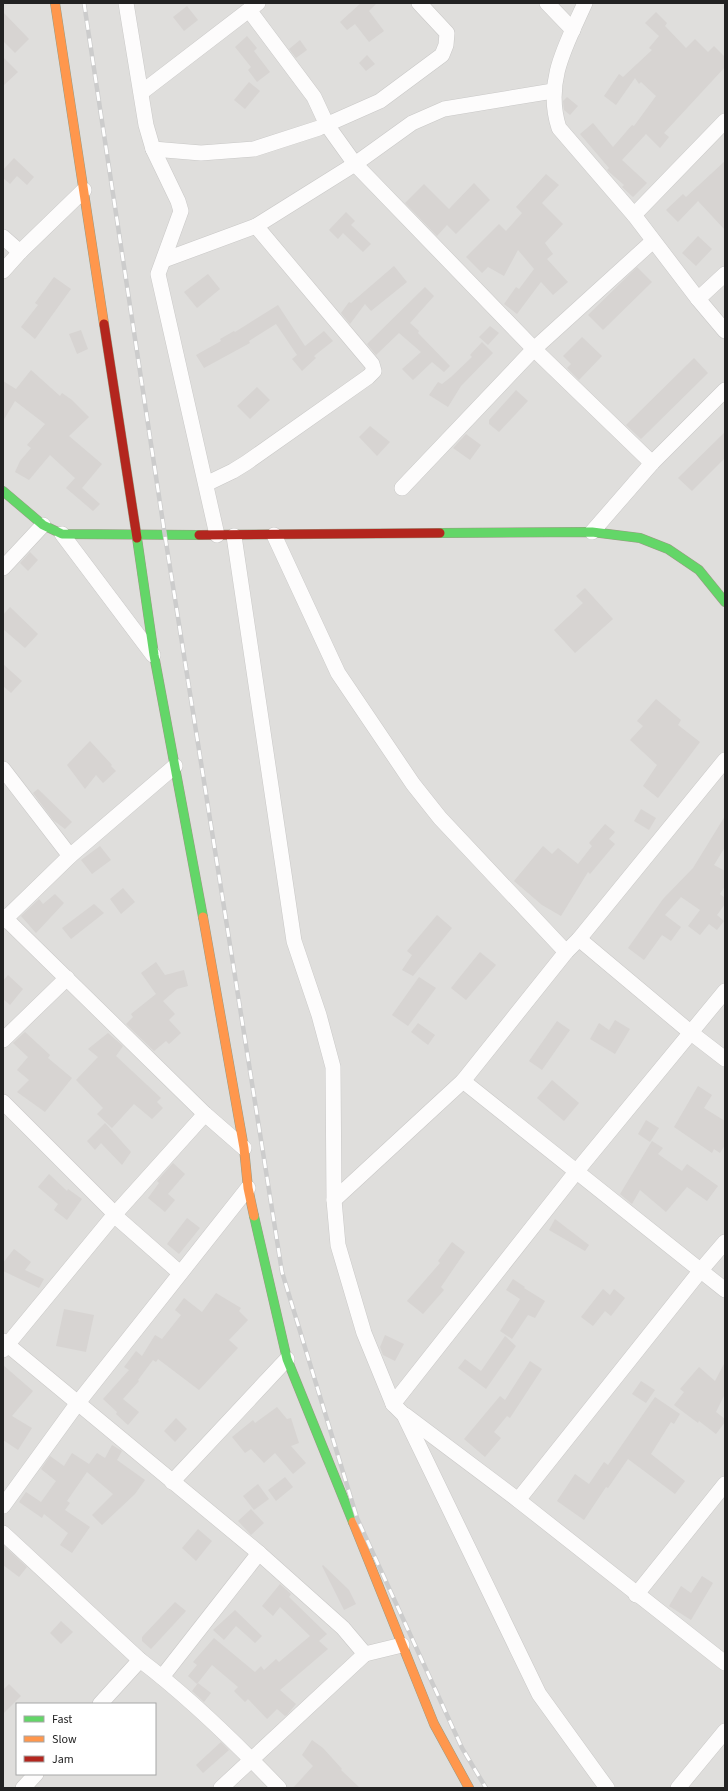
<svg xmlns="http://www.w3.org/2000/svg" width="728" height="1791" font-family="'Source Sans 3',sans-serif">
<rect width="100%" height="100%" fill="#f0eeeb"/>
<path fill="#dfdedc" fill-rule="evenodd" d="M3,3H725V1788H3ZM17,1704H155V1774H17Z"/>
<g fill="#d7d4d2">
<path d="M361,3H377L369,11L384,31L369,42L355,24L347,30L340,22Z"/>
<path d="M187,6L198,20L184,31L173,17Z"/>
<path d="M3,12L29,39L15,53L3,41Z"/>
<path d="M656,12L667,23L665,26L686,48L695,39L708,52L714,46L725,57V67L664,133L669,137L660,148L646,134L622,160L647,183L633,197L622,187L624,185L607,170L609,168L580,134L593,123L613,147L632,125L634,126L656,96L641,82L639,84L635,78L616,105L604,96L619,74L623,77L652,50L649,48L659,36L645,23Z"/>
<path d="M247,36L257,48L254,51L270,72L257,82L248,70L251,67L235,47Z"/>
<path d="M300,40L307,50L296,58L289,49Z"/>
<path d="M367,55L375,64L366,71L359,63Z"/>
<path d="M3,57L18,72L3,86Z"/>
<path d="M249,82L260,91L245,109L234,100Z"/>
<path d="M567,97L578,106L570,115L564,110L563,101Z"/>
<path d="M14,158L34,177L27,185L17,176L10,184L3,178V170Z"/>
<path d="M725,161V230L698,201L678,222L666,210L683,194L686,197Z"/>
<path d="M546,174L559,185L542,203L563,224L545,243L553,254L547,259L568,282L553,295L541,282L517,314L504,304L516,287L519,289L534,269L518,250L504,276L488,267L482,273L466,257L499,224L506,231L522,213L516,207Z"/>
<path d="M474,183L490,200L456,234L447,225L437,236L405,203L424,184L449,209Z"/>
<path d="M346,212L355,221L351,225L371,244L363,252L343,233L338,239L329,230Z"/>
<path d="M698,236L712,249L696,266L682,253Z"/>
<path d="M394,266L407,282L371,311L365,304L350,324L341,313L349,302L351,303Z"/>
<path d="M637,267L652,282L603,330L588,315Z"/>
<path d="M208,274L220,289L197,308L184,292Z"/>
<path d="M54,277L71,289L35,339L21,327L38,305L35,303Z"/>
<path d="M425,287L434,296L410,323L419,331L418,333L450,366L444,372L432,362L413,380L402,369L421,352L399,333L376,355L367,344Z"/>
<path d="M278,305L305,346L324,331L333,341L314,356L316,358L302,371L292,359L297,355L276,324L249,341L250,343L204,368L196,355L221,341L220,339L234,331L235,332Z"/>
<path d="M490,326L499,333L488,345L479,337Z"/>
<path d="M81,330L88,349L77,354L69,334Z"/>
<path d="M582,337L602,356L579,380L567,368L571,364L563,356Z"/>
<path d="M482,342L493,353L461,386L448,407L429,395L438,382L442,384L451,377L472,357L470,355Z"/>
<path d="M694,358L708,373L641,439L626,425Z"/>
<path d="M31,370L60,396L62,393L72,400L89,417L69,436L102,464L82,488L100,504L93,511L66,488L75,478L50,455L29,480L15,472L20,461L31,448L27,445L45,424L15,401L3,421V381L16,389Z"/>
<path d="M257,387L270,400L250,419L237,406Z"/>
<path d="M516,390L528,401L499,432L489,424V420Z"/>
<path d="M370,426L390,442L377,456L359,437Z"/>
<path d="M725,432V458L692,491L678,478Z"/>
<path d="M466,434L481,445L470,460L453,448Z"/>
<path d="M30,552L38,560L28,571L20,563Z"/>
<path d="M585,588L613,619L575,653L554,630L583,603L576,596Z"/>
<path d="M10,607L38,634L25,648L3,629V615Z"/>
<path d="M3,664L22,681L11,693L3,686Z"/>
<path d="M656,699L681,720L678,725L700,742L658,798L643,786L657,765L630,740L643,726L637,721Z"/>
<path d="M90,741L112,765L111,766L116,771L103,783L96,775L85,789L67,765Z"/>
<path d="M38,789L72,822L65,829L53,820L33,793Z"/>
<path d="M641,809L656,818L649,830L634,821Z"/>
<path d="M725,816V847L714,865L725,871V886L720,894L725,898V904L717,915L724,921L717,930L709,924L700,935L688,926L700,910L681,897L665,915L681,927L671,941L662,935L644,960L628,948L663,899L693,868Z"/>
<path d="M605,824L615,832L609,839L615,844L590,874L588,872L561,916L542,905L514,881L543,846L552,854L558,848L578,864L592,846L589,843Z"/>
<path d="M100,846L111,860L92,874L81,860Z"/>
<path d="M123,888L135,902L121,914L110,899Z"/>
<path d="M55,894L64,903L36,933L21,916L39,899L43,904Z"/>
<path d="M94,904L104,913L71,939L62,928Z"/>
<path d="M437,915L452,928L413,976L402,970L412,955L407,951Z"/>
<path d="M480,952L496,965L466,1000L451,988Z"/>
<path d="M156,962L165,975L184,970L188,986L177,989L163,1001L175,1014L169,1020L181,1033L169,1044L166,1041L154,1051L126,1024L133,1017L131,1014L156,994L141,973Z"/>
<path d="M8,975L23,989L10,1005L3,999V981Z"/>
<path d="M419,977L436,988L408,1026L392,1015Z"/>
<path d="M615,1020L630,1029L615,1054L590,1039L599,1023L609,1030Z"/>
<path d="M557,1021L570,1030L542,1070L529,1061Z"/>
<path d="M418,1023L435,1035L428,1045L411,1032Z"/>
<path d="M25,1032L50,1055L48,1058L72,1078L45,1112L17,1092L29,1080L17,1070L28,1057L13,1043Z"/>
<path d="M108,1033L123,1046L116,1056L161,1098L157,1102L163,1108L152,1119L134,1104L112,1128L97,1114L103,1108L76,1080L98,1057L88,1049Z"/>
<path d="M552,1080L579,1103L564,1121L537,1098Z"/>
<path d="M698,1086L712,1095L704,1108L725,1121V1145L720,1153L714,1149L712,1153L674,1127Z"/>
<path d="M646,1120L659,1128L650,1142L638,1134Z"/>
<path d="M105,1123L131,1152L122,1165L101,1143L95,1150L87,1141Z"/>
<path d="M652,1141L663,1148L658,1154L682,1171L687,1164L718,1186L707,1201L687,1187L666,1212L640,1190L632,1204L620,1194Z"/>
<path d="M173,1163L185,1174L168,1194L175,1200L165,1212L148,1198L159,1183L157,1181Z"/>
<path d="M49,1174L67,1191L68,1189L82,1199L67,1220L54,1210L58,1204L38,1187Z"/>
<path d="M187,1218L200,1228L179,1254L167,1244Z"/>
<path d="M555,1219L589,1245L585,1251L549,1230Z"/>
<path d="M452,1242L465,1252L441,1287L444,1290L423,1314L407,1301L440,1263L438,1261Z"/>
<path d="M14,1249L31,1262L25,1270L44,1279L39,1288L3,1271V1263Z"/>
<path d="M513,1279L525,1287L524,1288L545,1301L535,1318L528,1315L512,1339L500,1331L520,1299L506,1290Z"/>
<path d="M603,1289L610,1295L614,1289L625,1298L611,1316L605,1311L593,1326L581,1317Z"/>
<path d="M216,1293L241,1308L239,1311L248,1320L229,1340L238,1348L199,1390L158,1359L156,1362L153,1360L138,1380L139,1381L123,1399L139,1412L128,1425L116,1414L117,1412L103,1399L129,1370L124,1367L136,1351L142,1356L155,1335L162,1339L181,1315L175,1310L184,1298L202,1312Z"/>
<path d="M64,1309L94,1315L86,1352L56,1346Z"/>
<path d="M385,1335L404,1344L395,1361L383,1355L380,1347Z"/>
<path d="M505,1336L516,1346L486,1389L458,1368L465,1359L481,1371Z"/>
<path d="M530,1361L542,1369L510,1418L507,1416L494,1432L501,1438L485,1457L464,1439L500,1396L505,1400Z"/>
<path d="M725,1362V1394L716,1412L725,1419V1422L716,1434L699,1421L698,1423L674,1405L684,1392L680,1389L699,1367L715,1381Z"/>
<path d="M3,1365L33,1391L12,1416L32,1428L18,1450L3,1440Z"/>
<path d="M641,1381L655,1390L646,1403L632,1394Z"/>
<path d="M655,1397L680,1414L674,1424L671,1422L651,1454L685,1481L675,1494L628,1459L608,1488L606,1487L584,1520L557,1501L575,1474L589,1484L604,1462L608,1465Z"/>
<path d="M277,1407L287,1419L291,1418L299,1443L291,1446L306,1463L293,1474L275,1453L264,1463L251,1449L245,1453L232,1437L253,1420L255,1423Z"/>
<path d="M176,1418L187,1429L175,1442L164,1431Z"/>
<path d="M112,1445L122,1451L117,1460L145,1480L135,1494L102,1525L92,1515L113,1494L87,1472L67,1501L70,1503L65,1510L90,1527L72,1553L60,1545L68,1533L44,1514L42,1518L19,1502L26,1492L41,1502L56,1481L41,1469L50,1456L64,1466L72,1453L89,1464L97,1453L105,1458Z"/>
<path d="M285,1477L293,1487L276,1501L268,1490Z"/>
<path d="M258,1484L269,1499L254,1510L243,1496Z"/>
<path d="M251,1509L264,1523L251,1535L238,1521Z"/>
<path d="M198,1529L212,1541L196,1561L182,1548Z"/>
<path d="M3,1545L27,1567L19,1577L3,1565Z"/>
<path d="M323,1565L349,1590L356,1604L344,1610L322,1566Z"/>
<path d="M702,1576L713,1583L691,1620L669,1606L681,1586L691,1593Z"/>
<path d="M280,1584L291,1594L289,1597L327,1634L319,1641L328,1649L280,1690L296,1704L287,1715L285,1716L277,1709L267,1719L248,1699L245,1702L234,1691L238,1687L212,1665L197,1684L188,1676L197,1665L193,1662L214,1638L255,1672L261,1666L264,1670L276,1659L279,1662L310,1636L280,1607L273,1616L262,1606Z"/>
<path d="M175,1602L186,1611L151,1649L142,1641V1637Z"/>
<path d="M235,1610L262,1636L255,1643L236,1626L224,1640L213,1630Z"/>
<path d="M61,1621L73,1632L61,1644L50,1633Z"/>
<path d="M198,1683L211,1693L204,1702L192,1691Z"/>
<path d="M9,1684L21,1696L3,1714V1690Z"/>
<path d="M312,1740L323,1748L342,1769L341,1770L360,1788H293L313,1766L302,1755Z"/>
<path d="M221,1742L229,1750L203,1773L196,1765Z"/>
</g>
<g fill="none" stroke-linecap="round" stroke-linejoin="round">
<g stroke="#c9c8c7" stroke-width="16">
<g id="street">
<path d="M126,3L146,125L153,149L201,153L254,149L319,128L380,101L442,55L446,45L447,33L419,3"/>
<path d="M547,3L573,30"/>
<path d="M585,3C566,45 544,82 559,128L634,215L698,299L725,331"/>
<path d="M249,10L314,97L327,125L355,164L534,349L652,463"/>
<path d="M142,92L258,3"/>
<path d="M153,149L178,201L181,211L158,274L217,535"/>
<path d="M634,215L725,121"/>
<path d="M3,237L20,252"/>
<path d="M164,260L256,226L355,164L412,123L444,109L553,91"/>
<path d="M3,271L20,252L84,190"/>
<path d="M698,299L725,274"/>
<path d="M206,484L233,471L246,463L368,377L374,371L372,364L256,226"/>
<path d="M402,488L534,349L653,241"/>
<path d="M592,532L652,463L725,390"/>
<path d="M62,534L153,655"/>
<path d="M274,535L338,673L413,784L440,818L566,952"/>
<path d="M234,536L294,941L319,1015L333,1067L334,1200L338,1245L364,1333L393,1404L404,1415L539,1694L607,1788"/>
<path d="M3,568L43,525"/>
<path d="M3,769L70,856"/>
<path d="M3,916L205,1114L244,1148"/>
<path d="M3,921L70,856L175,766"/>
<path d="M579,939L690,1032L725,1059"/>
<path d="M3,1040L67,978"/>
<path d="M463,1081L725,1290"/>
<path d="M3,1102L115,1214"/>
<path d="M334,1200L463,1081L566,952L579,939L725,760"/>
<path d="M114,1215L180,1273"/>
<path d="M3,1341L259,1553L343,1628L365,1654L221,1788"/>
<path d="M3,1350L115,1214L205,1114"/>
<path d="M393,1404L576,1172L725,991"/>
<path d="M405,1415L518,1500L725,1663"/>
<path d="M172,1482L287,1359"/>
<path d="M518,1500L701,1270L725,1242"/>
<path d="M3,1506L77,1404L248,1188"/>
<path d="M3,1533L140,1660C190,1698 236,1743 279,1788"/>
<path d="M636,1595L725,1484"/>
<path d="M365,1654L402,1645"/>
<path d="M162,1677L259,1553"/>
<path d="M100,1704L140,1660"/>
<path d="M23,1788L36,1774"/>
<path d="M678,1788L725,1731"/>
</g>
</g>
<g stroke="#999a82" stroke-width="10">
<g id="fast">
<path d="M3,491L43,525L62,534L199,535"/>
<path d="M440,533L592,532L640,538L668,549L699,570L725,602"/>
<path d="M137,538L154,655L203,917"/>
<path d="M254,1216L287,1359L353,1522"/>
</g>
</g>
<g stroke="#999a82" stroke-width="10">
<g id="slow">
<path d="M55,3L104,324"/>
<path d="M203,917L244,1148L248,1188L254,1216"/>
<path d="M353,1522L434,1724L469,1788"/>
</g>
</g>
<g stroke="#999a82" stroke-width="10">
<g id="jam">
<path d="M104,324L137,538"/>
<path d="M199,535L440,533"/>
</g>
</g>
<use href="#street" stroke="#fdfcfc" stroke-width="15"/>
<use href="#fast" stroke="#63d668" stroke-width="9"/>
<use href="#slow" stroke="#ff974d" stroke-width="9"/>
<use href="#jam" stroke="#b3261e" stroke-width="9"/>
<g stroke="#ccc" stroke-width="4.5">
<path id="rail" d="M84,3L165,536L282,1272L357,1518L462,1748L486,1788"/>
</g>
<use href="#rail" stroke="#fff" stroke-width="3" stroke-dasharray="9" stroke-linecap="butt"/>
</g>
<rect width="728" height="1791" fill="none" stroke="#222222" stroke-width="8"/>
<rect x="16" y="1703" width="140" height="72" fill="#ffffff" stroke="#a7a7a7"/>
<rect x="24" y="1716" width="20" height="6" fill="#63d668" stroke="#a7a7a7"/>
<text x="52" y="1723" font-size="12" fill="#222222">Fast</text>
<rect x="24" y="1736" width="20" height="6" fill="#ff974d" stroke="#a7a7a7"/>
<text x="52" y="1743" font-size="12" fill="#222222">Slow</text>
<rect x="24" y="1756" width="20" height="6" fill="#b3261e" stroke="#a7a7a7"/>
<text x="52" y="1763" font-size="12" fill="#222222">Jam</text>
</svg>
